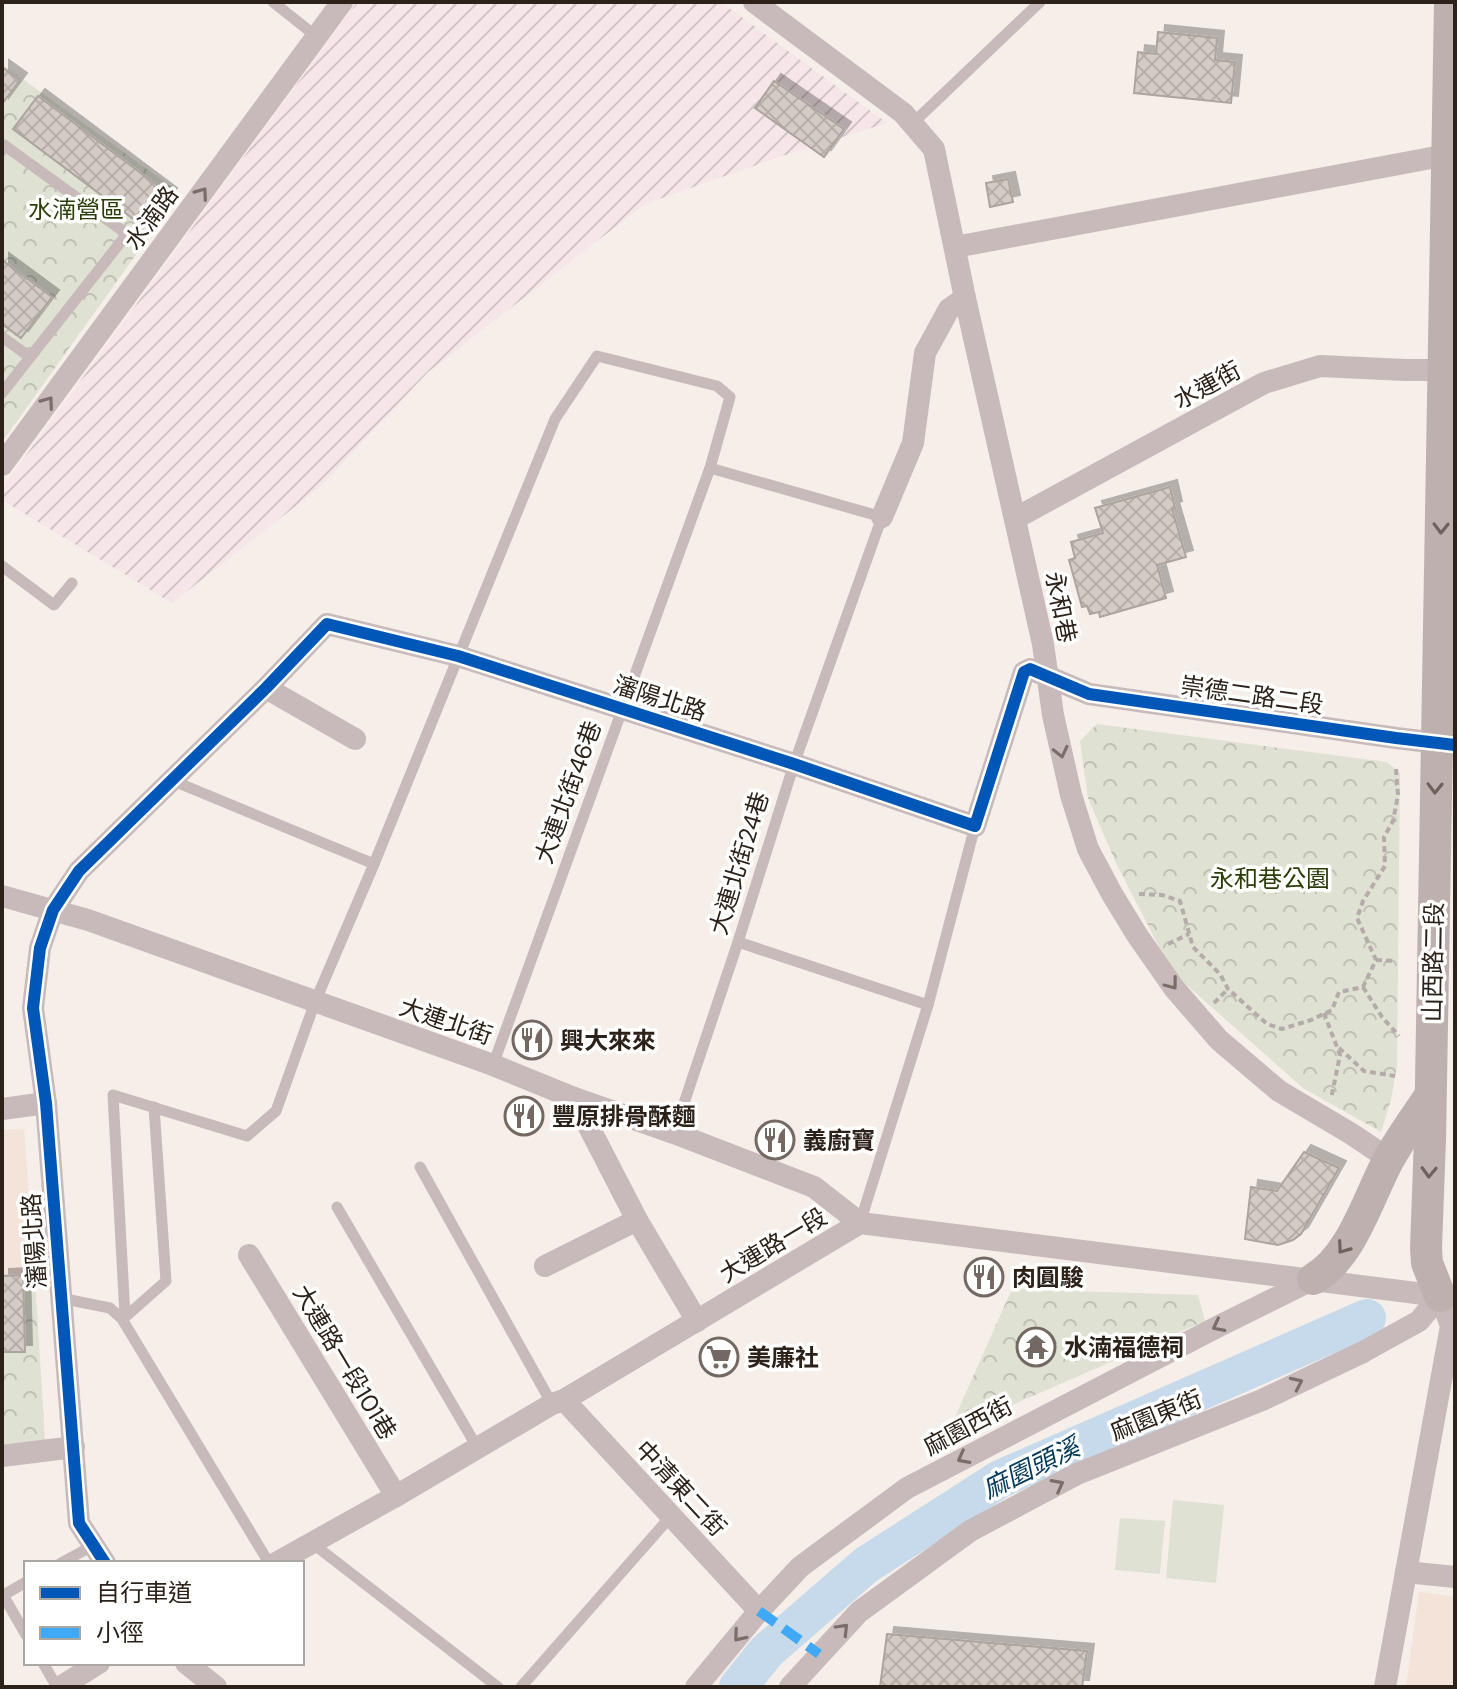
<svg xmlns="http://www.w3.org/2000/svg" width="1457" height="1689" font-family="'DM Sans','Noto Sans TC',sans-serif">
<defs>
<pattern id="industrial-furrows" width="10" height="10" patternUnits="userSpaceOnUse" patternTransform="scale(2)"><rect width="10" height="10" fill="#f6e5e9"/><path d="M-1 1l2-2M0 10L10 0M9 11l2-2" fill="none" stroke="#d3c4c7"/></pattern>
<pattern id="park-crowns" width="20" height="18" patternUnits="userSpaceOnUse" patternTransform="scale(2)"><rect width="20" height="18" fill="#dfe1d2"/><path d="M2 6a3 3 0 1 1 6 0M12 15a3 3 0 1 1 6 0" fill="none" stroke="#c0c1b4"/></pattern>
<pattern id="building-cross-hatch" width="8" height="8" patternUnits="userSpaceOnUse" patternTransform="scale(2)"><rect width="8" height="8" fill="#d5cbc5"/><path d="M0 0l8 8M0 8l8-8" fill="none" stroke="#b7aea9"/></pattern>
<filter id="shadow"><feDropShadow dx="7" dy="-7" stdDeviation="0" flood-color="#0004"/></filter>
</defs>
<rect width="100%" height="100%" fill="#f5eee9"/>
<g fill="#f3e3d8">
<path d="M24,1129L35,1277L2,1280V1130Z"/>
<path d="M1419,1592L1455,1597V1687H1406Z"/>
</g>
<path fill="url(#industrial-furrows)" d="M357,2H721L887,123L779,157L645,204L428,372L320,487L172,603L2,500V488Z"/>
<g fill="#dfe1d2">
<path d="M1173,1500L1224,1505L1216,1583L1166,1578Z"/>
<path d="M1120,1518L1165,1521L1160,1574L1115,1570Z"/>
</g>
<g fill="url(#park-crowns)">
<path d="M2,64L180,193L2,442Z"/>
<path d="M1097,724L1387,762L1400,773L1397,1066L1391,1100L1381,1132L1303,1088L1172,972L1116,863L1088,798L1080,741Z"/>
<path d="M35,1279L45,1440L2,1450V1283Z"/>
<path d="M1012,1289L1198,1295L1205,1321L948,1433Z"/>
</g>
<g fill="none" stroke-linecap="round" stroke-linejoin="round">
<path stroke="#c7daeb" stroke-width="38" d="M738,1687L767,1651L866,1565L1000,1479L1367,1318"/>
</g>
<g fill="url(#building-cross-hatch)" stroke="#aca49e" stroke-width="2" filter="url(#shadow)">
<path d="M1158,32L1217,38L1215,60L1235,62L1231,103L1134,93L1138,52L1156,54Z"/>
<path d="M2,67L20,80L2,104Z"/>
<path d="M774,81L844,129L824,157L755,108Z"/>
<path d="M38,96L170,195L152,218L143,211L136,221L13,129Z"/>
<path d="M1008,179L1013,202L990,207L986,183Z"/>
<path d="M2,260L52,297L21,338L2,324Z"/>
<path d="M1170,487L1175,508L1172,509L1186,557L1157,565L1166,598L1100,617L1099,612L1090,614L1087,606L1082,607L1069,560L1075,558L1071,542L1103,533L1095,508Z"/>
<path d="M1304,1152L1339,1168L1301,1234L1293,1240L1278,1245L1245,1239L1251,1187L1277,1191Z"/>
<path d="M23,1275L25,1352H2V1276Z"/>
<path d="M887,1634L1087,1651L1082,1687H880Z"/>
</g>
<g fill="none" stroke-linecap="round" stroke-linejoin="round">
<g stroke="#b5abaa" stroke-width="4" stroke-dasharray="6 4" stroke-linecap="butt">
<path d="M1139,894L1162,895L1180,901L1193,947L1220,974L1228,989L1267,1024L1282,1029L1311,1020L1332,1010L1339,992L1363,987L1376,960L1357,918L1363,901L1385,866L1384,837L1393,821L1398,795L1396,769"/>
<path d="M1168,944L1189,934"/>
<path d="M1376,960L1395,961"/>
<path d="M1363,987L1382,1017L1399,1036"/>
<path d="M1214,1003L1228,989"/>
<path d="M1324,1013L1340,1055L1331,1099"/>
<path d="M1339,1048L1364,1071L1395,1076"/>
</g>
<g stroke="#c8babb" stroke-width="11">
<path d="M273,2L317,37"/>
<path d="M913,123L1040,2"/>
<path d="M2,147L4,145L127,234L2,393"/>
<path d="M2,337L30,357"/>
<path d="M2,566L54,605L72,583"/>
<path d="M171,780L374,864"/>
<path d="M738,942L928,1005"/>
<path d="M674,1133L738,942L794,764L882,517L710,468"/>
<path d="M420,1167L552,1404"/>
<path d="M337,1207L477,1447"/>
<path d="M860,1223L928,1005L975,826"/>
<path d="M60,1298L110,1308L122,1319L269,1563"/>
<path d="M125,1316L113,1095L247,1136L276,1111L315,1002L374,864L555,419L597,356L717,386L730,397L710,468L493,1065"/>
<path d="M123,1319L166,1281L154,1107"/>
<path d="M312,1543L498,1687"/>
<path d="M61,1563L94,1545"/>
<path d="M3,1595L26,1635"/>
<path d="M2,1596L26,1582"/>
<path d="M43,1663L57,1687"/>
<path d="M521,1687L671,1516"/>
</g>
<g stroke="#c8babb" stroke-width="22">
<path d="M754,2L903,113L934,149L965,298L1043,644L1053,715L1071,795L1088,849L1112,894L1137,935L1174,988L1219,1040L1279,1091L1350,1133L1389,1159"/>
<path d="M955,247L1447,155"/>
<path d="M2,465L342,2"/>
<path d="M882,517L913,443L925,353L949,309L965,298"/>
<path d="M1016,518L1264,383L1320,366L1405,370H1443"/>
<path d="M266,688L355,739"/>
<path d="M2,896L88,920L493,1065L574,1098L674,1133L814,1187L860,1223"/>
<path d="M574,1098L637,1220L697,1321"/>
<path d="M2,1109L46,1103"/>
<path d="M249,1255L396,1496"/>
<path d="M545,1266L637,1220"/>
<path d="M564,1400L759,1611"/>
<path d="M2,1456L74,1447"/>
<path d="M105,1563L79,1523L46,1103L33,1008L40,948L53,910L79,871L266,688L327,624L458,656L794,764L975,826L1024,672L1030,669L1089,694L1396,738L1455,745"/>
<path d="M276,1563L396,1496L552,1404L564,1400L860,1223L1440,1296L1455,1302"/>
<path d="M1406,1572L1455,1577"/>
<path d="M186,1663L216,1687"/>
<path d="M60,1687L99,1663"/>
<path d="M696,1687L759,1611L800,1567L907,1488L1221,1325L1312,1280"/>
<path d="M790,1687L859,1612L970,1531L1077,1474L1262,1400L1363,1352L1419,1321L1440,1296"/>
<path d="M1385,1687L1451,1326L1440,1296"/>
</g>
<g stroke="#bfb0b0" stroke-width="32">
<path d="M1313,1279C1352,1258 1369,1195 1389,1159C1401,1137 1416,1117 1430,1096"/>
<path d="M1440,1296L1427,1263L1426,1248L1430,1139L1450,2"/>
</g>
<path stroke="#3fa9f5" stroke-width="10" stroke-dasharray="20 10" stroke-linecap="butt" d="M759,1611L819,1654"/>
<g stroke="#fff" stroke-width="17">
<path id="cycleway" d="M105,1563L79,1523L46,1103L33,1008L40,948L53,910L79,871L266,688L327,624L458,656L794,764L975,826L1024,672L1030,669L1089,694L1396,738L1455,745"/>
</g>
<use href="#cycleway" stroke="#0057b8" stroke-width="12"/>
</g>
<defs><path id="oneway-chevron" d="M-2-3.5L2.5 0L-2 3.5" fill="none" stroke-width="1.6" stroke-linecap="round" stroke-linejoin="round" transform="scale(2)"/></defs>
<g stroke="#7a6e6a">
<use href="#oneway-chevron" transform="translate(202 193) rotate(-54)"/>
<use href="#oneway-chevron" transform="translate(48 402) rotate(-54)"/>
<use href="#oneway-chevron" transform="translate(1061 752) rotate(77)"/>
<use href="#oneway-chevron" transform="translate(1172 984) rotate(53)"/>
<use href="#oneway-chevron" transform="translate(1218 1326) rotate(153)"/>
<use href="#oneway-chevron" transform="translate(1297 1383) rotate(-25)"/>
<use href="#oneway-chevron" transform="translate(963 1458) rotate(152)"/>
<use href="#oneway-chevron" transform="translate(1058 1485) rotate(-28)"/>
<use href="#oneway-chevron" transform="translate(843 1629) rotate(-46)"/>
<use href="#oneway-chevron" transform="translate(739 1636) rotate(130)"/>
</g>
<g stroke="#6f625d">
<use href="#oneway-chevron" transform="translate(1441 528) rotate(91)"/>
<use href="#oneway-chevron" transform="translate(1435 788) rotate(91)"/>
<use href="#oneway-chevron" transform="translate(1429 1172) rotate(92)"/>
<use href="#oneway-chevron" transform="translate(1343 1248) rotate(126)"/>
</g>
<defs>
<g id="restaurant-ring" transform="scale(2)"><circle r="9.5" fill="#fff" stroke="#736962" stroke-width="1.5"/><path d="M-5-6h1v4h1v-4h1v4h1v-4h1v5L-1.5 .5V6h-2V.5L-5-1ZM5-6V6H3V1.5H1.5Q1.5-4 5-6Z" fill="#736962"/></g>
<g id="temple-ring" transform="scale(2)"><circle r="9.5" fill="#fff" stroke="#736962" stroke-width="1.5"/><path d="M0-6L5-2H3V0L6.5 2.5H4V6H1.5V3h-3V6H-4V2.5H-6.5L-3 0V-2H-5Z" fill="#736962"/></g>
<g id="supermarket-ring" transform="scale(2)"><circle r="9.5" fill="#fff" stroke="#736962" stroke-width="1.5"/><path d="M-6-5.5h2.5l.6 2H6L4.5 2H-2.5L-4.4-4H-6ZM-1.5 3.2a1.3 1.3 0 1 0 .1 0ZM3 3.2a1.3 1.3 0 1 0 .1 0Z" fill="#736962"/></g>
</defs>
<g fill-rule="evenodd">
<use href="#restaurant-ring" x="532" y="1040"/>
<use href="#restaurant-ring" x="524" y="1116"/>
<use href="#restaurant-ring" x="775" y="1140"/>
<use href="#restaurant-ring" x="984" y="1277"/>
<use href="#temple-ring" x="1036" y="1347"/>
<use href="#supermarket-ring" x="719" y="1357"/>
</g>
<g text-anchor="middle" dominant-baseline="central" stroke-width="7" stroke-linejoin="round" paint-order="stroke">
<g font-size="24" fill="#2c3e08" stroke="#fff">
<text x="76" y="209">水湳營區</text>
<text x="1270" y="878">永和巷公園</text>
</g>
<g font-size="24" fill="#2d2219" stroke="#fff">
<text transform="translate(151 218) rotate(-54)">水湳路</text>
<text transform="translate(1207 385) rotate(-28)">水連街</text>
<text transform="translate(1061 607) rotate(79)">永和巷</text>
<text transform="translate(1252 695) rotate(8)">崇德二路二段</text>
<text transform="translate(660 698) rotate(18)">瀋陽北路</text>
<text transform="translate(568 792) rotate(-70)">大連北街46巷</text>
<text transform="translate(739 863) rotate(-73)">大連北街24巷</text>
<text transform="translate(1433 962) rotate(-89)">山西路二段</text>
<text transform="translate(446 1021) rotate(19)">大連北街</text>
<text transform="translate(34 1241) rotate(-94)">瀋陽北路</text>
<text transform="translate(773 1245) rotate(-31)">大連路一段</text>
<text transform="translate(345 1362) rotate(59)">大連路一段101巷</text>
<text transform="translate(1156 1415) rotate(-22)">麻園東街</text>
<text transform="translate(968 1426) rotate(-28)">麻園西街</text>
<text transform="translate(681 1488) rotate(47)">中清東二街</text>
</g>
<g font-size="24" font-weight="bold" fill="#2d2219" stroke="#fff" text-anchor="start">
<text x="560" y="1040">興大來來</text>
<text x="552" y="1116">豐原排骨酥麵</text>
<text x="803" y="1140">義廚寶</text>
<text x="1012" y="1277">肉圓駿</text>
<text x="1064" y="1347">水湳福德祠</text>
<text x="747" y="1357">美廉社</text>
</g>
<g font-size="26" font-style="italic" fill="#02385a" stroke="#fff">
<text transform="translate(1031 1468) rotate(-26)">麻園頭溪</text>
</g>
</g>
<rect width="1457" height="1689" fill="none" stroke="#2d2219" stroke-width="8"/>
<rect x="24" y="1561" width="280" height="104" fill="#ffffff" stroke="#aba7a3" stroke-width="2"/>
<rect x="40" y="1587" width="40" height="12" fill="#0057b8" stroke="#aba7a3" stroke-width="2"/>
<text x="96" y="1601" font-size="24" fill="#2d2219">自行車道</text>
<rect x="40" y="1627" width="40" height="12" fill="#3fa9f5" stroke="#aba7a3" stroke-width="2"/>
<text x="96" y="1641" font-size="24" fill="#2d2219">小徑</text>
</svg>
